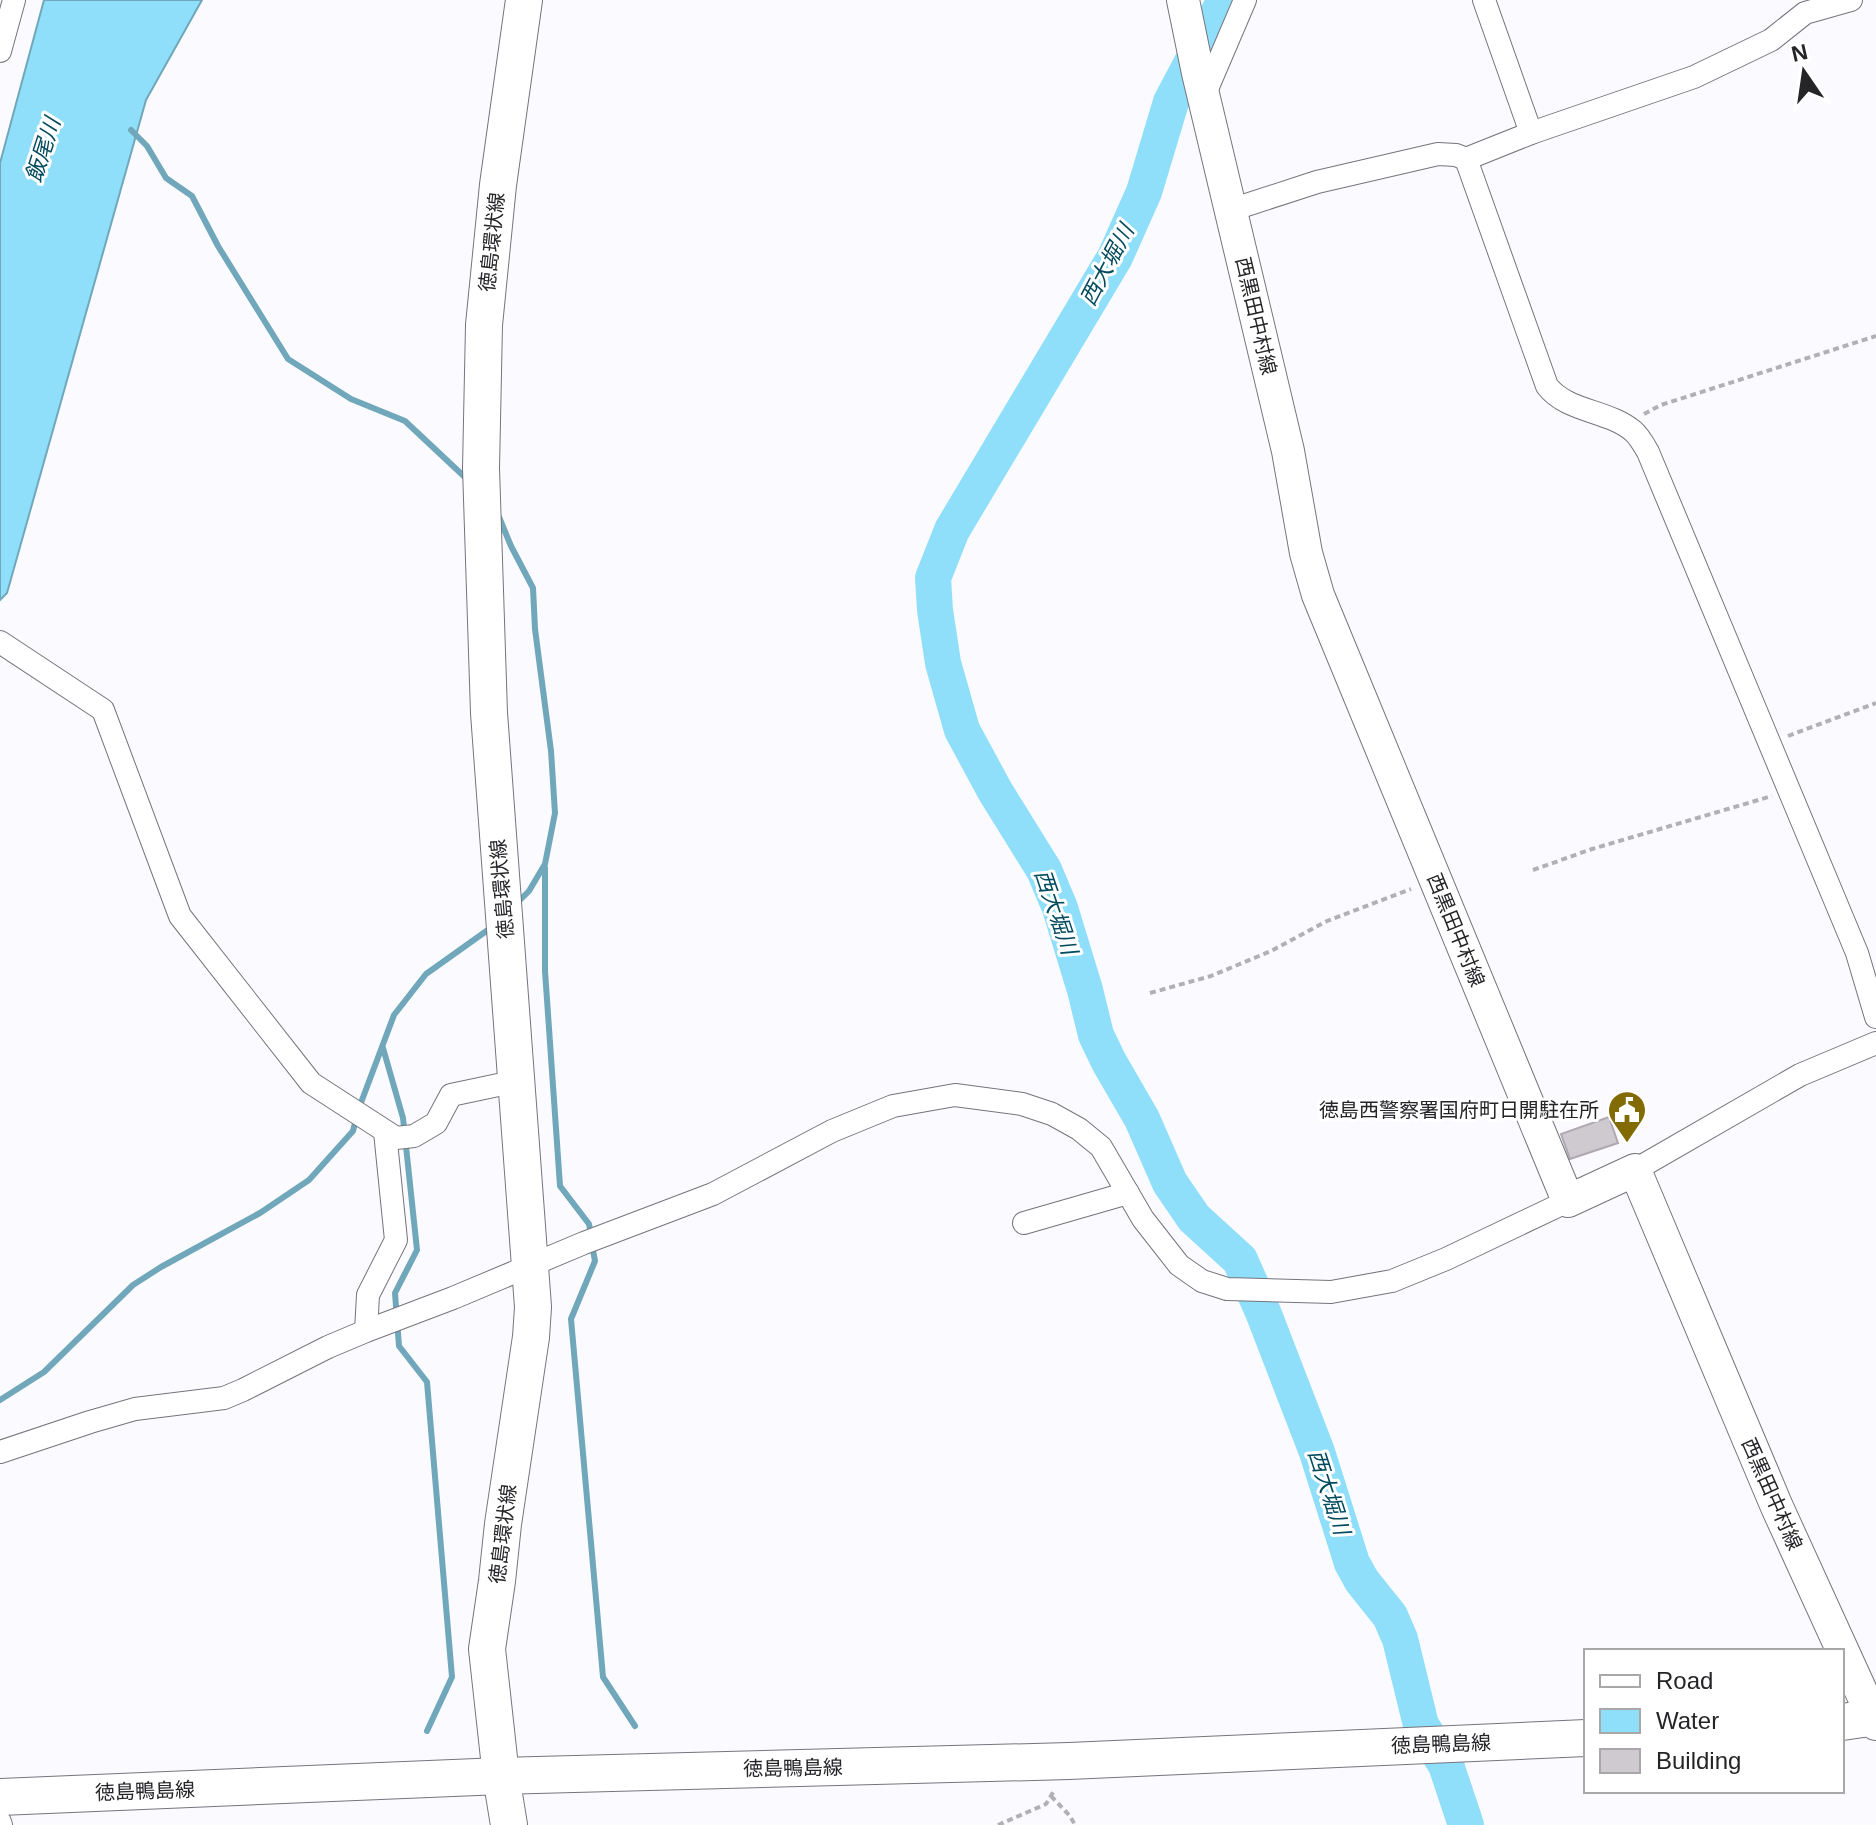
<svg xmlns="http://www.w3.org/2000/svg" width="1876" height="1825" font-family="Arial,'Noto Sans JP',sans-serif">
<rect width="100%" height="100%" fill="#fbfbff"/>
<path fill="#90dffa" stroke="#70a7bb" stroke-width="2" d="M44,0H202L146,100L7,593L0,600V163Z"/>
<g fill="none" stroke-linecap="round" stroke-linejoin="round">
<g stroke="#70a7bb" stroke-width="6">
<path d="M131,130L147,146L166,178L192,196L218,246L288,359L351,399L405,421L469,481"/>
<path d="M499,517L511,546L533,588L535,629L551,751L555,813L545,864L529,891L515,905"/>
<path d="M545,868V971L560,1186L589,1224L591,1234"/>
<path d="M383,1048L403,1118L417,1250L395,1293L399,1346L427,1382L452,1677L427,1731"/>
<path d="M359,1108L394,1015L426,974L492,927"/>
<path d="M592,1245L595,1261L571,1319L603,1677L635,1726"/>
<path d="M0,1400L44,1372L133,1285L161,1267L260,1213L309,1180L353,1131L356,1119"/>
</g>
<path stroke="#90dffa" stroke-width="36" d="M1225,0L1171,102L1144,192L1115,257L952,530L933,578L935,610L943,663L962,730L995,791L1044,870L1060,908L1085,990L1096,1035L1109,1062L1142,1119L1170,1183L1194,1218L1240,1260L1263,1312L1317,1452L1352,1563L1362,1581L1390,1616L1400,1639L1421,1725L1446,1765L1466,1825"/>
</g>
<path fill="#cfc9d0" stroke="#afa8b0" stroke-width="2" d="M1609,1117L1618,1143L1570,1159L1561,1134Z"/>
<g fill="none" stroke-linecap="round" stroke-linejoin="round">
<g stroke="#74747d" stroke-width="24">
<g id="minor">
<path d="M1484,0L1531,133"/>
<path d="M0,51L14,0"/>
<path d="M1204,96L1245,0"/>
<path d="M1466,159L1547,386C1567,412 1608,410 1633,431C1639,436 1644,445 1648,452L1857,953L1876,1017"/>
<path d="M1231,210L1317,182L1438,154L1456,155L1466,159L1531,133L1694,77L1771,40L1805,13L1851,0"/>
<path d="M0,642L103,710L180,916L311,1083L396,1138L414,1136L436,1123L451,1095L517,1081"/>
<path d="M1635,1170L1800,1075L1876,1043"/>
<path d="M1024,1223L1128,1193"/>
<path d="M366,1331L368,1295L396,1240L385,1132"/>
<path d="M0,1452L90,1422L135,1409L224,1398L243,1390L328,1347L366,1331L453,1298L584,1243L713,1194L832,1131L893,1106L955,1095L1022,1104L1052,1114L1079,1129L1101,1147L1143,1219L1179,1265L1202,1281L1227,1289L1331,1292L1392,1281L1446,1259L1568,1201"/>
<path d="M0,1822L1,1825"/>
</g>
</g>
<g stroke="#74747d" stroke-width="34">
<path id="secondary" d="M1183,0L1198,73L1288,451L1306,553L1318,595L1568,1201L1635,1170L1777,1507L1876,1724"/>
</g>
<g stroke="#74747d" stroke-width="38">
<g id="primary">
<path d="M1842,1722L1876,1717"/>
<path d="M0,1797L501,1776L1069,1761L1586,1738"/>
<path d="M509,1825L501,1776L487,1649L497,1581L503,1524L531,1337L533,1307L489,713L481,468L484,325L498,185L524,0"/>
</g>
</g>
<g stroke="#b1b1b5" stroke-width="4" stroke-dasharray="6 4" stroke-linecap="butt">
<path d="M1644,414L1661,405L1876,336"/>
<path d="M1788,736L1876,703"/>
<path d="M1533,870L1592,849L1772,796"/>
<path d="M1150,993L1211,976L1271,951L1327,921L1411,889"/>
<path d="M1051,1796L1070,1816L1075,1825"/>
<path d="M998,1825L1046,1804L1055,1789"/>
</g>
<use href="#minor" stroke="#fff" stroke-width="22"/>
<use href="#secondary" stroke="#fff" stroke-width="32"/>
<use href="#primary" stroke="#fff" stroke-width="36"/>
</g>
<defs>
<g id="civic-pin" transform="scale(2)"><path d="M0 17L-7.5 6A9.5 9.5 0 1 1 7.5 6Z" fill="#826b04" stroke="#fff"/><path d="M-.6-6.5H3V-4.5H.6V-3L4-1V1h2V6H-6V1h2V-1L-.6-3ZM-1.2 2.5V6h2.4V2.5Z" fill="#fff"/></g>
</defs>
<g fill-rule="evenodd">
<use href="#civic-pin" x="1627" y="1110"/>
</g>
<g text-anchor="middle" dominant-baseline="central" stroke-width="6" stroke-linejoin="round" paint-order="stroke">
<g font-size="20" fill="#252528" stroke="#fff">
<text transform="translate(492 242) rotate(-84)">徳島環状線</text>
<text transform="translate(1256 316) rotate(77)">西黒田中村線</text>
<text transform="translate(502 889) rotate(-95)">徳島環状線</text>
<text transform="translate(1456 930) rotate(68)">西黒田中村線</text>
<text transform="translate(1772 1494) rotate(66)">西黒田中村線</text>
<text transform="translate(503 1534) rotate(-83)">徳島環状線</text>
<text transform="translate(1441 1744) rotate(-2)">徳島鴨島線</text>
<text transform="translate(793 1768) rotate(-1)">徳島鴨島線</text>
<text transform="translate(145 1791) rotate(-2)">徳島鴨島線</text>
</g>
<g font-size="20" fill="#252528" stroke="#fff" text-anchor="end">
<text x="1599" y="1110">徳島西警察署国府町日開駐在所</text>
</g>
<g font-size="22" font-style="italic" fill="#024a5d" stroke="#fff">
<text transform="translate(43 150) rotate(-72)">飯尾川</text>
<text transform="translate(1107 265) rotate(-62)">西大堀川</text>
<text transform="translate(1056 912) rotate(71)">西大堀川</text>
<text transform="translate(1329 1492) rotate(72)">西大堀川</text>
</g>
</g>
<rect x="1584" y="1649" width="260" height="144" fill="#ffffff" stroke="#a8a8a9" stroke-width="2"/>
<rect x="1600" y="1675" width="40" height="12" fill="#ffffff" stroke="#a8a8a9" stroke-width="2"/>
<text x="1656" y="1689" font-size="24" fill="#252528">Road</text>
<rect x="1600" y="1709" width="40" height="24" fill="#90dffa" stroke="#a8a8a9" stroke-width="2"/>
<text x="1656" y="1729" font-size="24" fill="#252528">Water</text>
<rect x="1600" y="1749" width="40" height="24" fill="#cfc9d0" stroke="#a8a8a9" stroke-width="2"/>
<text x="1656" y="1769" font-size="24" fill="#252528">Building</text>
<g transform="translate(1804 72) rotate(347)" stroke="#ffffff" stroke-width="6" paint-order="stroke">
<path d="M0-6L14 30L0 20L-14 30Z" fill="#252528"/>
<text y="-12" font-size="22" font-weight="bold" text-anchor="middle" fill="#252528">N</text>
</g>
</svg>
